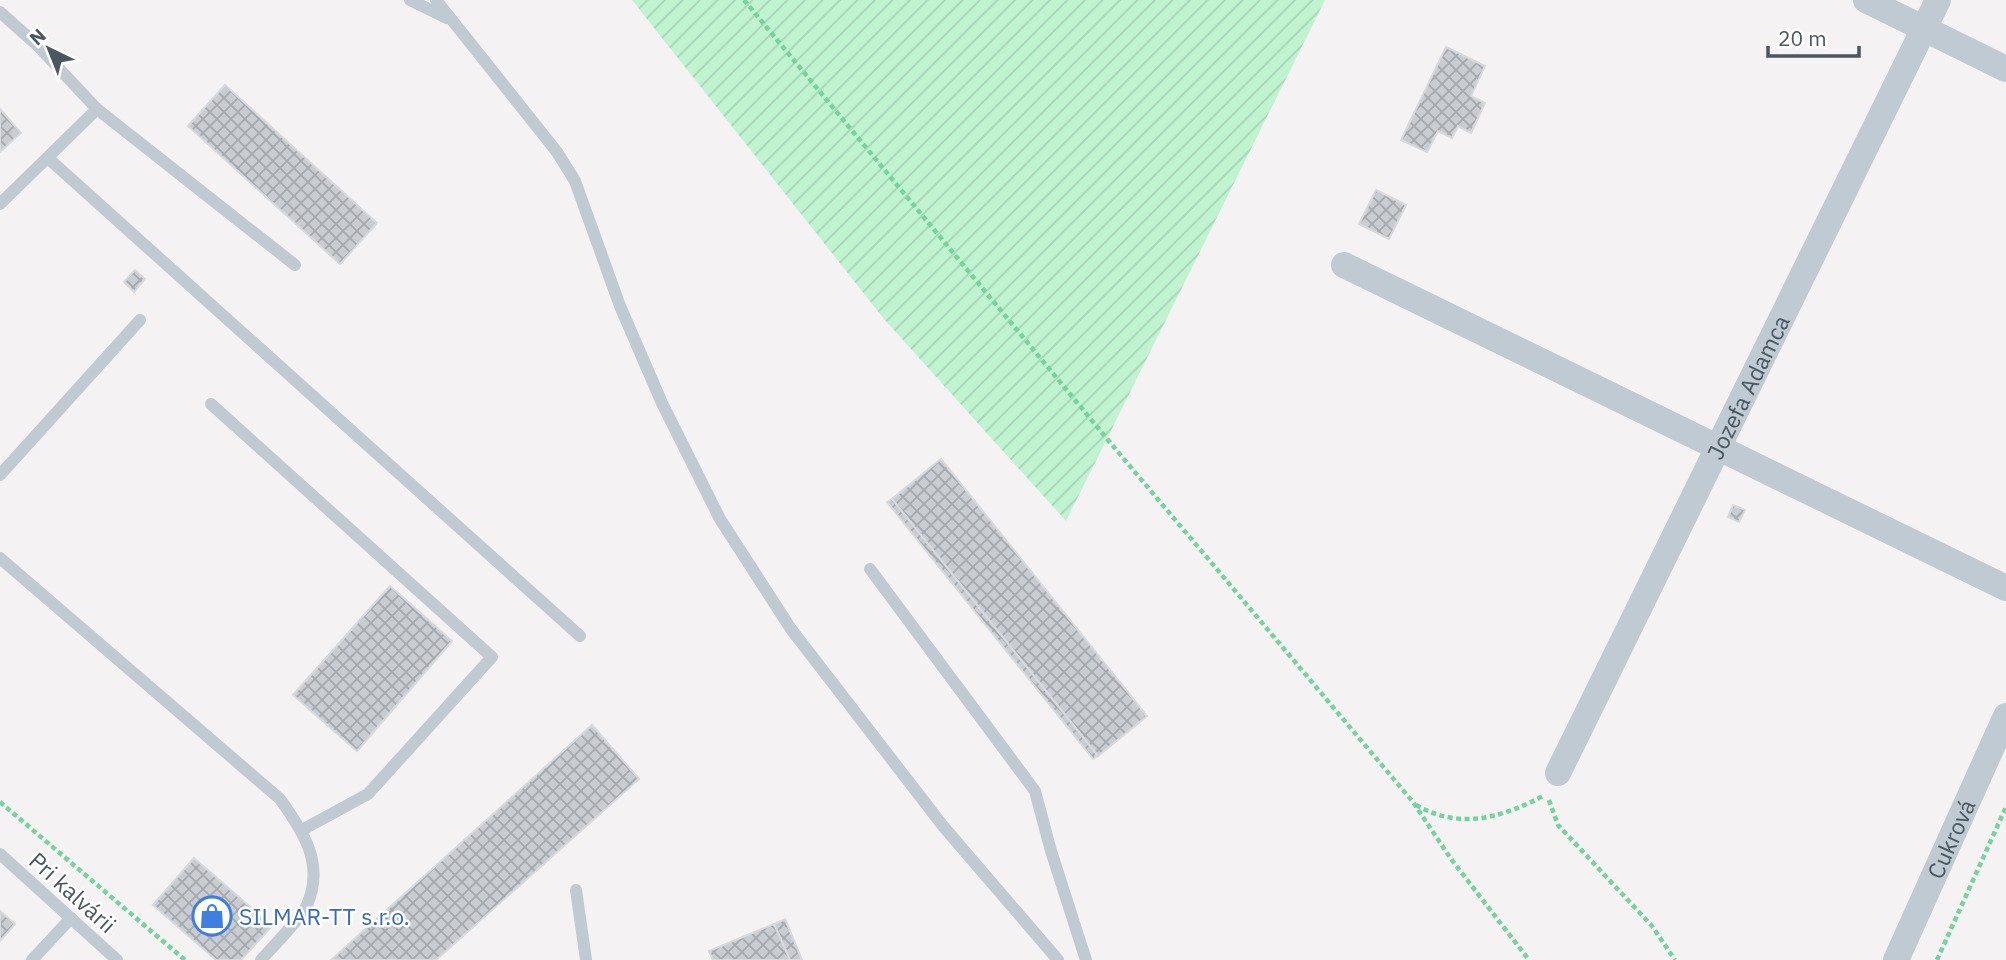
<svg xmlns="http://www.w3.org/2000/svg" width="2006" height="960" font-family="'IBM Plex Sans',sans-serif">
<defs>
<pattern id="garden-furrows" width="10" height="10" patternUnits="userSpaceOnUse" patternTransform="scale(1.75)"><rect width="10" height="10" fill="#c0f3d0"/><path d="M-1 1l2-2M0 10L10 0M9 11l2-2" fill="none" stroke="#a6d2b5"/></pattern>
<pattern id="building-cross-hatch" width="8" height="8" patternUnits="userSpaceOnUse" patternTransform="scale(1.75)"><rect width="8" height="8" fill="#c9cdd2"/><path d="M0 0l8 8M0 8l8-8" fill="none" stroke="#a5a9ae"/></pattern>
</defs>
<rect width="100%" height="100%" fill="#f4f2f2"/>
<path fill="url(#garden-furrows)" d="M632,0H1325L1066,521L884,319Z"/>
<g fill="url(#building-cross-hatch)" stroke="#d6d9de" stroke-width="2">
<path d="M1446,47L1485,66L1471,96L1485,103L1471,133L1458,126L1452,138L1438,131L1427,152L1401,140Z"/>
<path d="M225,85L377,223L340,264L188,126Z"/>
<path d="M0,109L21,133L0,152Z"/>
<path d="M1376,190L1406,205L1389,239L1359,224Z"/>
<path d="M135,270L145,279L134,292L124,282Z"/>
<path d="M941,459L1147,716L1098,756L892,499Z"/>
<path d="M892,499L1098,756L1093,759L887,502Z"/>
<path d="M1733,505L1745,510L1739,522L1728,517Z"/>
<path d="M390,586L452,641L357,751L293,695Z"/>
<path d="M592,725L639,779L436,960H331Z"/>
<path d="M194,858L272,926L241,960H216L153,905Z"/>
<path d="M0,911L15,924L0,941Z"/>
<path d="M785,919L802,960H790L774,924Z"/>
<path d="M774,924L790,960H713L709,951Z"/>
</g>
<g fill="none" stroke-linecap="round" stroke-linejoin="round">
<g stroke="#75d39f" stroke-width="4.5" stroke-dasharray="5 3.5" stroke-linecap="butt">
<path d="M744,0L1113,446L1413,802L1451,859L1529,960"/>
<path d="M1549,800L1558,825L1652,926L1675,960"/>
<path d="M0,802L185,960"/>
<path d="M1416,805C1460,830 1501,818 1543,796"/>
<path d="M1937,960L2006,807"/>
</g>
<g stroke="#bfcad2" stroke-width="12">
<path d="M410,0L447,18"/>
<path d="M436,0L557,152L575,181L620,306L662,403L720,519L791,629L943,826L1058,960"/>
<path d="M0,12L37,45L97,109"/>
<path d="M49,159L580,636"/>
<path d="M0,204L97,109L295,265"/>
<path d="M211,404L492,657L368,794L302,830"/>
<path d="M0,475L140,320"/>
<path d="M0,558L280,799C303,831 325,864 307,905C299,921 274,945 261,960"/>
<path d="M870,569L1035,791L1051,851L1086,960"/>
<path d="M0,854L117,960"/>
<path d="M576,890L586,960"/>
<path d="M32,960L71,918"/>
</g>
<g stroke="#bfcad2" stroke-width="26">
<path d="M1866,0L2006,69"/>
<path d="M1344,265L2006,588"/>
<path id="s1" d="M1558,773L1938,0"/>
<path id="s2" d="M1896,960L2006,716"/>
</g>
</g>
<defs>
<g id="shop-ring" transform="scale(2.0125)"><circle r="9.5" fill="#fff" stroke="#3f7fe0" stroke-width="1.5"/><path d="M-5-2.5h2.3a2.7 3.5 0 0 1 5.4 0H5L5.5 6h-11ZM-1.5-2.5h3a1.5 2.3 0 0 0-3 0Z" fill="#3f7fe0"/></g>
</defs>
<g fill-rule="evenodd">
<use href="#shop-ring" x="212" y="916"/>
</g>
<g text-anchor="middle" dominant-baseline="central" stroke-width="5" stroke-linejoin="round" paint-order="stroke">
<g font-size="23" fill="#485761" stroke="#fff">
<text stroke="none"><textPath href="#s1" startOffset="430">Jozefa Adamca</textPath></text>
<text stroke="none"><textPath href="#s2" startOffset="133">Cukrová</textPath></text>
<text transform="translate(73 892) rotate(42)">Pri kalvárii</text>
</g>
<g font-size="23" fill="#366cbe" stroke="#fff" text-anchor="start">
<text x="239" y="916">SILMAR-TT s.r.o.</text>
</g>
</g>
<g transform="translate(49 49) rotate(317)" stroke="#ffffff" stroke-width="5" paint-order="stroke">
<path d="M0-5L12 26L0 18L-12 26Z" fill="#485761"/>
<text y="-10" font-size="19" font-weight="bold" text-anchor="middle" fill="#485761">N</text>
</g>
<path d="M1768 46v10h91v-10" fill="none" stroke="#485761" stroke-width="3.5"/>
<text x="1778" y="46" font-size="21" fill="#485761" stroke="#ffffff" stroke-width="5" paint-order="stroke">20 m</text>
</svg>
